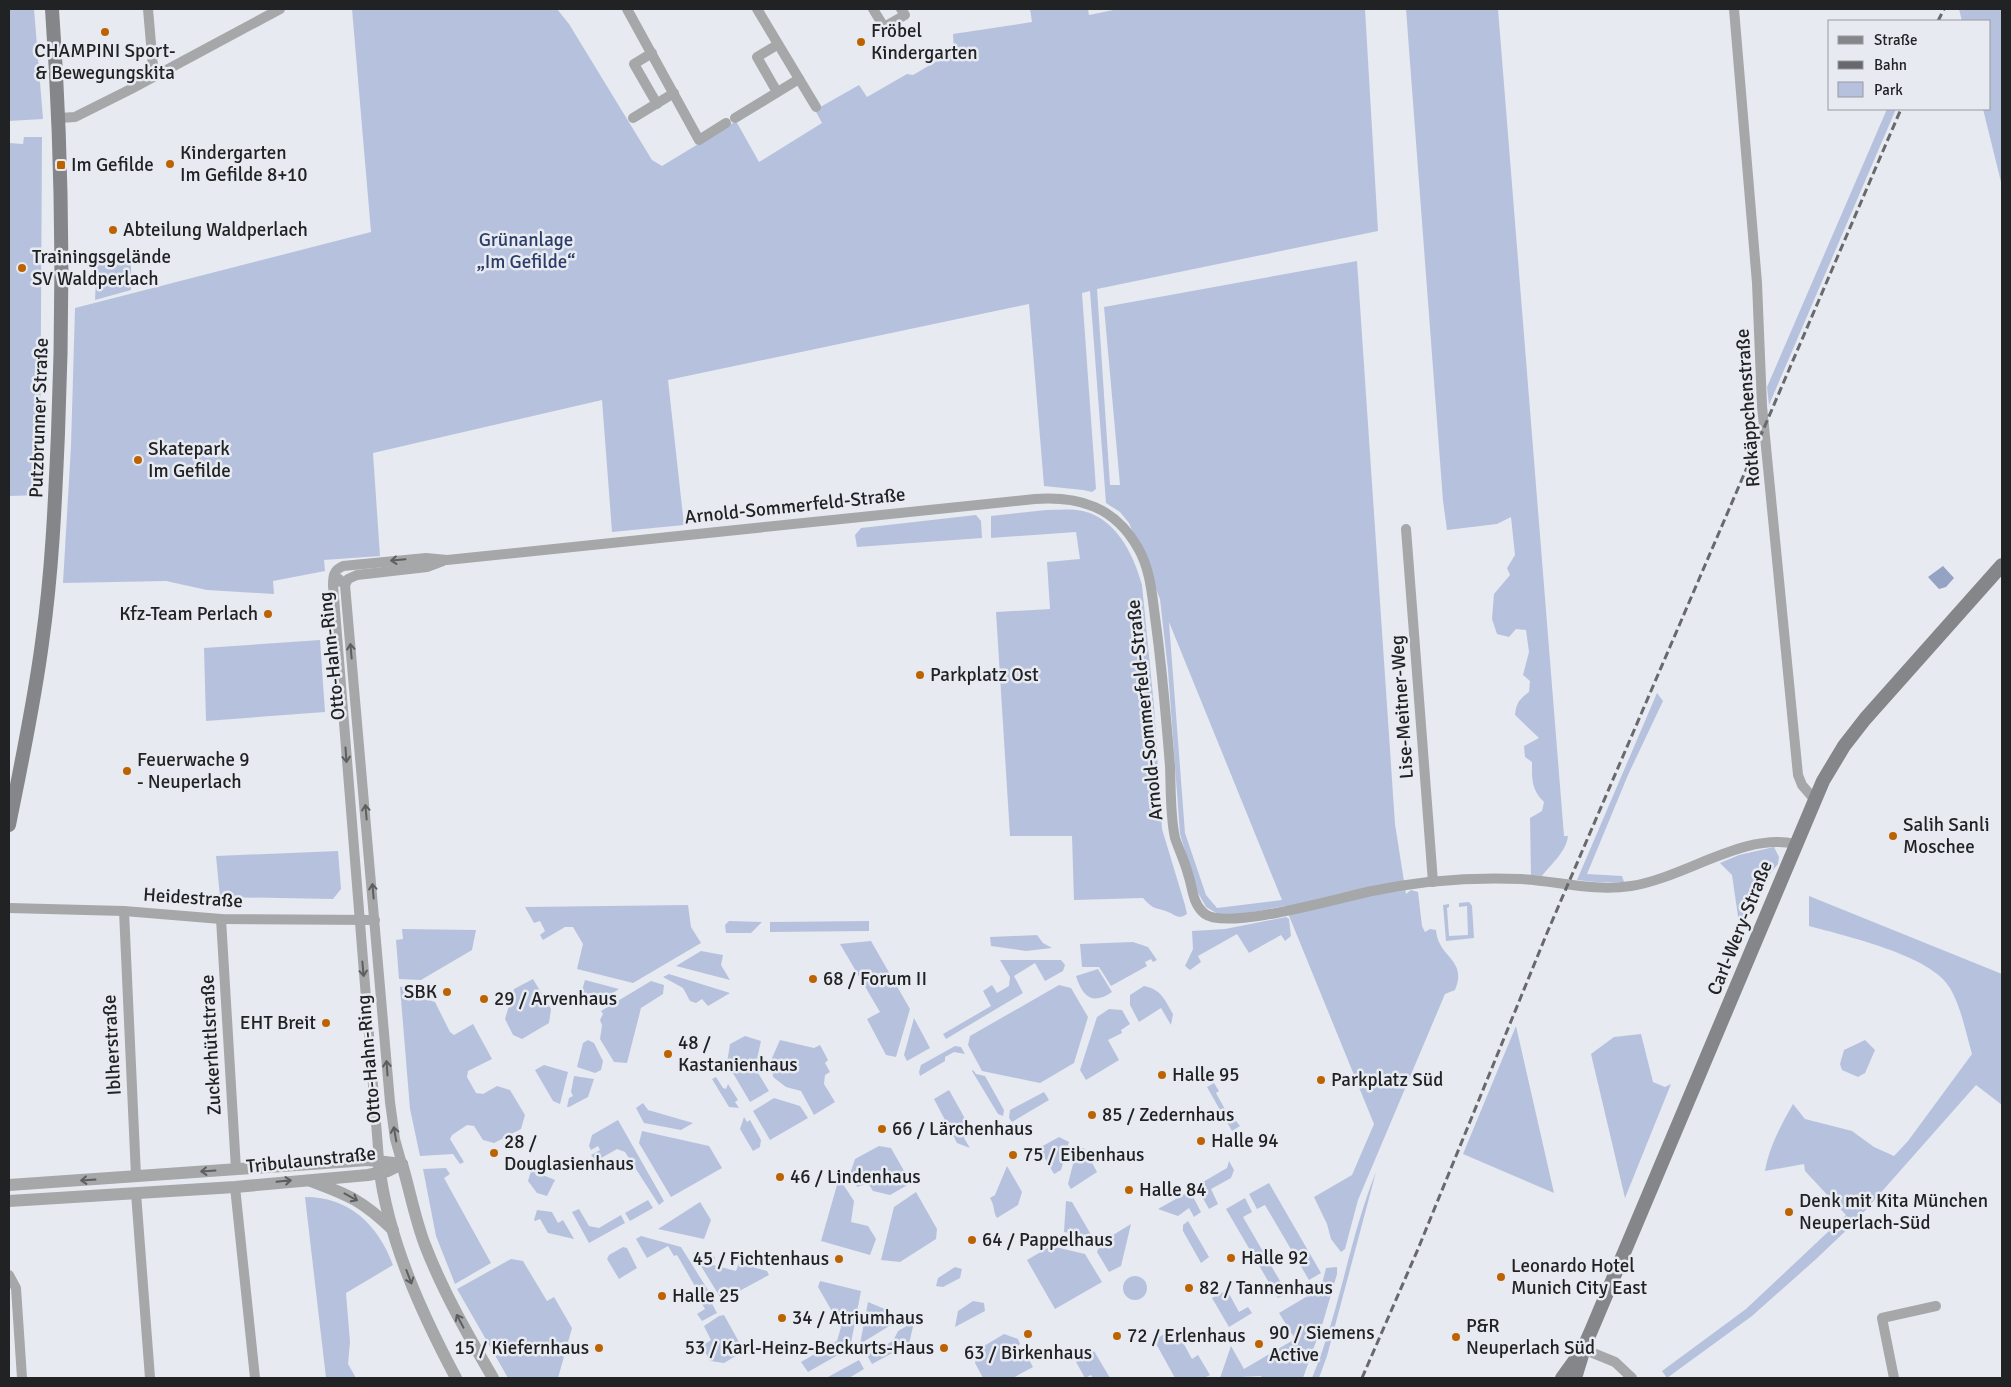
<svg xmlns="http://www.w3.org/2000/svg" width="2011" height="1387" font-family="Signika,sans-serif">
<rect width="100%" height="100%" fill="#e7eaf1"/>
<g fill="#b6c2dd" fill-rule="evenodd">
<path d="M9,9H34L43,119L9,121Z"/>
<path d="M352,9H557L569,24L652,160L662,166L736,121L759,162L822,123L815,110L859,85L867,97L907,74L913,75L954,51L953,34L1032,22L1030,9H1088L1089,15L1118,9H1365L1378,231L1097,289L1110,485H1120L1104,307L1357,261L1395,824L1406,894L1411,890L1418,892L1422,926L1425,932L1430,929L1436,930C1438,958 1468,959 1455,990L1445,994L1358,1200L1345,1249L1341,1252L1331,1239L1327,1224L1314,1197L1352,1175L1374,1124L1285,906L1236,915L1218,914L1206,907L1196,889L1180,834L1168,670L1160,599L1129,523L1120,512L1106,503L1090,291L1082,293L1096,489L1092,492L1083,490L1044,486L1029,304L668,380L684,525L612,532L602,400L373,453L380,556L324,560L325,571L273,581L274,594L207,590L166,581L63,583L71,446L75,308L371,232ZM1169,622L1282,900L1217,908L1206,895L1185,833Z"/>
<path d="M1406,9H1498L1564,836H1568C1566,852 1552,863 1542,876L1531,875L1530,818L1542,811L1544,802C1531,789 1532,779 1532,762L1525,757L1524,746L1539,738L1515,715C1516,704 1519,699 1529,692L1530,681L1523,675L1529,652L1526,630L1516,629L1509,637L1497,634L1492,619L1494,594L1510,575L1507,568L1515,555L1511,517L1497,524L1447,530L1443,501Z"/>
<path d="M1959,9H2002V186L1983,109H1990V21H1962Z"/>
<path d="M1887,109H1896L1769,405L1767,387Z"/>
<path d="M24,137H42L40,495L9,496V143L23,144Z"/>
<path d="M97,258H131V290L95,300Z"/>
<path d="M1046,510C1056,510 1067,509 1077,510C1115,515 1133,553 1142,585L1154,706L1162,829L1185,905L1187,914C1178,920 1176,915 1168,912C1154,906 1156,912 1143,898L1074,900L1072,836H1010L996,612L1050,609L1047,562L1080,559L1076,532L991,538V516Z"/>
<path d="M976,515L981,521L982,538L857,547L855,535L861,528Z"/>
<path d="M320,640L325,712L206,721L204,648Z"/>
<path d="M1657,693L1663,701L1628,775L1587,874L1622,876L1624,882H1595L1577,880Z"/>
<path d="M1774,847L1779,857L1778,864L1756,891L1740,930L1732,875L1720,863L1739,855Z"/>
<path d="M338,851L341,889L333,899L220,897L216,856Z"/>
<path d="M1809,896L2002,974V1105L1976,1085L1854,1223L1815,1260L1752,1316L1667,1378L1662,1371L1746,1309L1846,1215L1805,1171L1804,1164L1765,1171C1769,1147 1781,1125 1793,1104L1805,1119L1852,1131L1874,1147L1894,1156L1908,1141L1972,1054C1966,1033 1961,1007 1950,988C1931,955 1845,936 1809,926Z"/>
<path d="M1469,902L1472,906L1474,938L1446,941L1443,905L1449,904V907L1447,908L1449,936L1468,935L1467,906L1459,907V903Z"/>
<path d="M688,905L691,927L701,943L633,983L577,969L583,944L573,927H565L543,940L540,935L545,931L540,921L534,923L525,907Z"/>
<path d="M1286,917L1289,919L1291,936L1285,941L1281,935L1249,953L1237,934L1198,956L1201,962L1190,970L1185,966L1193,949L1192,931L1225,929Z"/>
<path d="M729,921L762,922L751,933H726L725,925Z"/>
<path d="M869,921V931L770,932V922Z"/>
<path d="M402,929L476,930L472,950L421,980L399,979L396,940L403,939Z"/>
<path d="M1037,935L1043,943L1052,948L1026,951L991,946L990,937Z"/>
<path d="M871,941L910,1009L896,1057L886,1055L867,1019L880,1012L840,944Z"/>
<path d="M1133,942L1148,947L1157,960L1153,962L1151,959L1145,962L1147,966L1111,986L1099,967H1082L1080,944Z"/>
<path d="M701,951L723,955L721,965L730,980L676,966Z"/>
<path d="M1000,960H1061L1065,965L1063,971L1045,981L1035,963L1014,976L1023,993L946,1039L943,1034L991,1006L983,991L992,985L997,993L1009,986L1010,977Z"/>
<path d="M1098,969L1112,992C1093,1005 1083,998 1076,976Z"/>
<path d="M669,974L730,993L708,1006L702,999L696,1003L690,1001L683,988L663,977Z"/>
<path d="M533,979L551,1009L549,1023L522,1039L513,1035L505,1019L514,989Z"/>
<path d="M585,980L619,989L597,1003L586,1000L582,990Z"/>
<path d="M651,981L664,985L663,994L641,1008L627,1063L614,1062L600,1039L602,1025L600,1020L603,1014L601,1011Z"/>
<path d="M420,984L429,1000L435,1002L450,1032L454,1035L473,1024L492,1059L468,1071L467,1077L476,1093L483,1094L497,1086L510,1090L525,1115L521,1129L494,1143L483,1140L474,1126L467,1125L452,1135L450,1139L464,1162L460,1164L453,1154L420,1156L410,1109L400,987Z"/>
<path d="M1059,985L1071,988L1088,1017L1074,1063L1040,1083L982,1071L968,1045L970,1036Z"/>
<path d="M1144,986C1161,989 1165,1000 1173,1014L1171,1025L1161,1008L1139,1022L1130,1005V995Z"/>
<path d="M1109,1009L1122,1010L1130,1024L1121,1030L1122,1033L1108,1040L1119,1060L1086,1080L1080,1070L1097,1017Z"/>
<path d="M914,1018L930,1048L907,1061L904,1055Z"/>
<path d="M1516,1026L1554,1193L1463,1154Z"/>
<path d="M1641,1034L1653,1082L1665,1087L1671,1084L1625,1198L1591,1054L1614,1037Z"/>
<path d="M745,1036L761,1041L755,1068L769,1091L750,1102L727,1063L730,1044Z"/>
<path d="M588,1040L594,1043L603,1061L601,1070L595,1073L577,1067L583,1043Z"/>
<path d="M780,1040L814,1048L820,1045L828,1060L825,1063L830,1072L825,1075L824,1084L835,1102L814,1115L801,1091L786,1087L773,1077L772,1058Z"/>
<path d="M1865,1040L1875,1050L1865,1073L1858,1077L1842,1070L1840,1064L1844,1050Z"/>
<path d="M955,1046L961,1047L965,1054L954,1052L945,1057V1061L920,1076L919,1072L921,1065Z"/>
<path d="M544,1065L568,1072L560,1104L553,1101L535,1070Z"/>
<path d="M973,1070L976,1074L985,1076L1004,1110L1003,1116L998,1114L972,1071Z"/>
<path d="M574,1076L594,1079L588,1097L569,1107H567L569,1098L573,1096L571,1092Z"/>
<path d="M716,1077L723,1088L726,1089L728,1084L738,1100L735,1102L739,1108L729,1107L712,1079Z"/>
<path d="M1214,1083L1219,1091L1216,1093L1232,1122L1236,1121L1240,1126L1232,1131L1207,1087Z"/>
<path d="M949,1090L968,1124L964,1138L970,1148L957,1143L934,1099Z"/>
<path d="M1044,1092L1049,1100L1012,1122L1009,1118L1010,1110Z"/>
<path d="M774,1098L800,1106L808,1118L770,1140L753,1111Z"/>
<path d="M643,1103L648,1110L693,1123L681,1130L644,1123L636,1108Z"/>
<path d="M744,1117L747,1122L750,1120L761,1140L760,1147L753,1151L740,1129Z"/>
<path d="M618,1120L664,1201L659,1205L625,1152L617,1149L596,1161L591,1155L600,1150L598,1146L591,1150L589,1146L592,1135Z"/>
<path d="M642,1131L709,1146L722,1168L671,1197L639,1143Z"/>
<path d="M1059,1137L1069,1142L1061,1170L1054,1174L1039,1148Z"/>
<path d="M879,1146L891,1148L911,1183L890,1195L873,1191L868,1183L857,1187L850,1174L855,1159Z"/>
<path d="M1077,1148H1084L1097,1172L1071,1189L1068,1184Z"/>
<path d="M1229,1161L1234,1170L1231,1178L1211,1189L1218,1204L1209,1209L1196,1186L1227,1168Z"/>
<path d="M1007,1166L1022,1192L1018,1205L997,1218C993,1212 995,1206 990,1198L995,1195Z"/>
<path d="M540,1167L544,1168L543,1175L555,1180L547,1196L537,1193L528,1181L531,1171Z"/>
<path d="M446,1168L450,1174L444,1178L491,1263L455,1284L436,1236L423,1169Z"/>
<path d="M1376,1172L1327,1356L1319,1378H1312C1340,1311 1349,1239 1376,1172Z"/>
<path d="M839,1178L854,1201L851,1222L868,1226L876,1239L870,1255L821,1241Z"/>
<path d="M1269,1183L1321,1273L1309,1280L1265,1205L1257,1209L1249,1194Z"/>
<path d="M1190,1191L1201,1212L1194,1217L1189,1208L1178,1216L1158,1209Z"/>
<path d="M916,1192L937,1229L936,1239L900,1262L881,1260L894,1207Z"/>
<path d="M305,1197C350,1197 378,1225 393,1265L346,1293L350,1342L348,1364L356,1378H326Z"/>
<path d="M1245,1198L1252,1212L1243,1217L1287,1293L1278,1298L1226,1209Z"/>
<path d="M648,1200L653,1208L630,1221L625,1213Z"/>
<path d="M1066,1201L1072,1202L1093,1238L1064,1232Z"/>
<path d="M700,1202L711,1220L704,1239L658,1229Z"/>
<path d="M579,1209L589,1226L599,1228L621,1215L625,1223L589,1243L572,1212Z"/>
<path d="M537,1210L552,1212L558,1223L563,1220L574,1239L548,1233L540,1219L535,1221L534,1220Z"/>
<path d="M1188,1221L1209,1257L1201,1263L1183,1231V1225Z"/>
<path d="M1131,1224L1121,1266L1109,1272L1097,1252L1100,1243Z"/>
<path d="M641,1236L681,1247L713,1298L710,1300L717,1313L702,1321L697,1314L705,1309L702,1304L704,1302L677,1255L674,1256L668,1246L647,1258L636,1239Z"/>
<path d="M1051,1246L1085,1254L1102,1282L1055,1309L1027,1260Z"/>
<path d="M623,1247L627,1248L637,1268L619,1279L607,1259L609,1255Z"/>
<path d="M693,1253L715,1257L713,1265L736,1271L739,1263L767,1271L769,1275L730,1296L720,1297Z"/>
<path d="M511,1259L523,1261L547,1301L554,1297L572,1328L558,1378H508L457,1289Z"/>
<path d="M955,1267L962,1269L960,1278L943,1287L936,1286L938,1278Z"/>
<path d="M1337,1267V1274L1323,1322L1303,1378H1262L1261,1376L1220,1378L1231,1346L1244,1369L1295,1339L1279,1313L1321,1288L1326,1268Z"/>
<circle cx="1135" cy="1288" r="12"/>
<path d="M820,1281L861,1291L850,1348L808,1372L801,1362L837,1341L841,1327L818,1287Z"/>
<path d="M1227,1290L1239,1312L1248,1307L1252,1313L1229,1327L1212,1298Z"/>
<path d="M973,1301L984,1303L985,1311L955,1327L958,1311Z"/>
<path d="M868,1302L904,1317L860,1344Z"/>
<path d="M724,1315L744,1351L724,1363L710,1361L702,1346L711,1340L704,1326L719,1316Z"/>
<path d="M914,1322L909,1344L872,1364L867,1355L893,1341L898,1331Z"/>
<path d="M1175,1328L1192,1359L1198,1355L1210,1375L1204,1378H1175L1154,1340Z"/>
<path d="M1004,1334L1018,1339L1020,1344L1015,1348L1014,1354L1021,1359L1027,1356L1033,1367L1013,1378H983L975,1363L979,1349Z"/>
<path d="M1094,1351L1110,1378H1093L1091,1375L1085,1378L1076,1362Z"/>
<path d="M859,1360L864,1369L849,1378H816L828,1377Z"/>
</g>
<path fill="#94a2c3" d="M1943,566L1954,578L1946,587L1939,589L1928,577Z"/>
<g fill="none" stroke-linecap="round" stroke-linejoin="round">
<g stroke="#a5a7a9" stroke-width="10">
<path d="M148,9L153,67L156,76"/>
<path d="M627,9L699,140L726,123"/>
<path d="M757,9L816,107"/>
<path d="M873,9L884,27L905,15L901,9"/>
<path d="M1734,9L1757,283L1762,406L1798,775L1802,785L1814,799"/>
<path d="M652,53L634,64L657,104"/>
<path d="M777,92L757,57L777,45"/>
<path d="M59,118L75,117L131,89L280,9"/>
<path d="M633,118L674,93"/>
<path d="M735,118L799,79"/>
<path d="M1406,529L1433,882"/>
<path d="M333,585L339,579L345,585L390,1102L395,1139L402,1164"/>
<path d="M345,585L348,579L357,575L427,567L443,561"/>
<path d="M9,908L124,911L221,919L375,920"/>
<path d="M124,911L136,1176"/>
<path d="M221,919L236,1169"/>
<path d="M379,1160L333,585C333,575 334,570 343,566L426,558L447,560L1035,499C1080,496 1115,507 1138,548C1150,568 1152,594 1155,617C1162,667 1166,716 1170,766C1171,789 1170,815 1175,838C1179,850 1185,862 1188,874C1193,888 1192,904 1205,914C1227,931 1342,897 1372,891C1420,881 1473,877 1521,879C1558,881 1594,892 1631,886C1684,878 1744,832 1795,844"/>
<path d="M235,1187L255,1378"/>
<path d="M136,1193L150,1378"/>
<path d="M9,1275L16,1288L22,1378"/>
<path d="M1583,1349L1615,1362L1632,1378"/>
<path d="M1894,1378L1882,1318L1936,1306"/>
</g>
<g stroke="#a5a7a9" stroke-width="12">
<path d="M402,1164C410,1191 415,1219 425,1245C443,1292 468,1335 493,1378"/>
<path d="M379,1165C388,1240 421,1312 456,1378"/>
<path d="M311,1181C349,1195 363,1201 393,1230"/>
<path d="M9,1185L368,1160L402,1164"/>
<path d="M9,1201L235,1187L368,1175L388,1171L402,1164"/>
</g>
<g stroke="#84868a" stroke-width="14">
<path d="M9,825C21,765 34,704 42,643C52,573 55,503 58,433C64,291 62,150 52,9"/>
<path d="M1562,1378L1583,1349L1591,1331L1823,781L1844,746L1865,719L2002,565"/>
<path d="M1575,1378L1583,1352"/>
</g>
<g stroke="#67696c" stroke-width="3" stroke-dasharray="8 4" stroke-linecap="butt">
<path d="M1938,21L1944,9"/>
<path d="M1362,1378L1418,1249L1547,933L1901,109"/>
</g>
</g>
<defs><path id="oneway-shaft" d="M-6 0H5M1.5-3L5.5 0L1.5 3" fill="none" stroke-width="1.6" stroke-linecap="round" stroke-linejoin="round" transform="scale(1.25)"/></defs>
<g stroke="#5c5e60">
<use href="#oneway-shaft" transform="translate(398 560) rotate(175)"/>
<use href="#oneway-shaft" transform="translate(351 651) rotate(-95)"/>
<use href="#oneway-shaft" transform="translate(346 755) rotate(86)"/>
<use href="#oneway-shaft" transform="translate(366 812) rotate(-95)"/>
<use href="#oneway-shaft" transform="translate(373 891) rotate(-95)"/>
<use href="#oneway-shaft" transform="translate(363 969) rotate(85)"/>
<use href="#oneway-shaft" transform="translate(387 1068) rotate(-94)"/>
<use href="#oneway-shaft" transform="translate(395 1134) rotate(-100)"/>
<use href="#oneway-shaft" transform="translate(208 1171) rotate(176)"/>
<use href="#oneway-shaft" transform="translate(88 1180) rotate(176)"/>
<use href="#oneway-shaft" transform="translate(284 1181) rotate(-6)"/>
<use href="#oneway-shaft" transform="translate(351 1197) rotate(29)"/>
<use href="#oneway-shaft" transform="translate(409 1277) rotate(69)"/>
<use href="#oneway-shaft" transform="translate(460 1321) rotate(-118)"/>
</g>
<g fill="#bc6300" stroke="#e7eaf1" stroke-width="2">
<circle cx="105" cy="32" r="5"/>
<circle cx="861" cy="42" r="5"/>
<circle cx="170" cy="164" r="5"/>
<rect x="56" y="160" width="10" height="10" rx="2.5"/>
<circle cx="113" cy="230" r="5"/>
<circle cx="22" cy="268" r="5"/>
<circle cx="138" cy="460" r="5"/>
<circle cx="268" cy="614" r="5"/>
<circle cx="920" cy="675" r="5"/>
<circle cx="127" cy="771" r="5"/>
<circle cx="1893" cy="836" r="5"/>
<circle cx="813" cy="979" r="5"/>
<circle cx="447" cy="992" r="5"/>
<circle cx="484" cy="999" r="5"/>
<circle cx="326" cy="1023" r="5"/>
<circle cx="668" cy="1054" r="5"/>
<circle cx="1162" cy="1075" r="5"/>
<circle cx="1321" cy="1080" r="5"/>
<circle cx="1092" cy="1115" r="5"/>
<circle cx="882" cy="1129" r="5"/>
<circle cx="1201" cy="1141" r="5"/>
<circle cx="494" cy="1153" r="5"/>
<circle cx="1013" cy="1155" r="5"/>
<circle cx="780" cy="1177" r="5"/>
<circle cx="1129" cy="1190" r="5"/>
<circle cx="1789" cy="1212" r="5"/>
<circle cx="972" cy="1240" r="5"/>
<circle cx="1231" cy="1258" r="5"/>
<circle cx="839" cy="1259" r="5"/>
<circle cx="1501" cy="1277" r="5"/>
<circle cx="1189" cy="1288" r="5"/>
<circle cx="662" cy="1296" r="5"/>
<circle cx="782" cy="1318" r="5"/>
<circle cx="1028" cy="1334" r="5"/>
<circle cx="1117" cy="1336" r="5"/>
<circle cx="1456" cy="1337" r="5"/>
<circle cx="1259" cy="1344" r="5"/>
<circle cx="599" cy="1348" r="5"/>
<circle cx="944" cy="1348" r="5"/>
</g>
<g text-anchor="middle" dominant-baseline="central" stroke-width="5" stroke-linejoin="round" paint-order="stroke">
<g font-size="19" fill="#212224" stroke="#e7eaf1" text-anchor="start">
<text x="871" y="31">Fröbel<tspan x="871" dy="22">Kindergarten</tspan></text>
<text x="105" y="51" text-anchor="middle">CHAMPINI Sport-<tspan x="105" dy="22">&amp; Bewegungskita</tspan></text>
<text x="180" y="153">Kindergarten<tspan x="180" dy="22">Im Gefilde 8+10</tspan></text>
<text x="71" y="165">Im Gefilde</text>
<text x="123" y="230">Abteilung Waldperlach</text>
<text x="32" y="257">Trainingsgelände<tspan x="32" dy="22">SV Waldperlach</tspan></text>
<text x="148" y="449">Skatepark<tspan x="148" dy="22">Im Gefilde</tspan></text>
<text x="258" y="614" text-anchor="end">Kfz-Team Perlach</text>
<text x="930" y="675">Parkplatz Ost</text>
<text x="137" y="760">Feuerwache 9<tspan x="137" dy="22">- Neuperlach</tspan></text>
<text x="1903" y="825">Salih Sanli<tspan x="1903" dy="22">Moschee</tspan></text>
<text x="823" y="979">68 / Forum II</text>
<text x="437" y="992" text-anchor="end">SBK</text>
<text x="494" y="999">29 / Arvenhaus</text>
<text x="316" y="1023" text-anchor="end">EHT Breit</text>
<text x="678" y="1043">48 /<tspan x="678" dy="22">Kastanienhaus</tspan></text>
<text x="1172" y="1075">Halle 95</text>
<text x="1331" y="1080">Parkplatz Süd</text>
<text x="1102" y="1115">85 / Zedernhaus</text>
<text x="892" y="1129">66 / Lärchenhaus</text>
<text x="1211" y="1141">Halle 94</text>
<text x="504" y="1142">28 /<tspan x="504" dy="22">Douglasienhaus</tspan></text>
<text x="1023" y="1155">75 / Eibenhaus</text>
<text x="790" y="1177">46 / Lindenhaus</text>
<text x="1139" y="1190">Halle 84</text>
<text x="1799" y="1201">Denk mit Kita München<tspan x="1799" dy="22">Neuperlach-Süd</tspan></text>
<text x="982" y="1240">64 / Pappelhaus</text>
<text x="1241" y="1258">Halle 92</text>
<text x="829" y="1259" text-anchor="end">45 / Fichtenhaus</text>
<text x="1511" y="1266">Leonardo Hotel<tspan x="1511" dy="22">Munich City East</tspan></text>
<text x="1199" y="1288">82 / Tannenhaus</text>
<text x="672" y="1296">Halle 25</text>
<text x="792" y="1318">34 / Atriumhaus</text>
<text x="1466" y="1326">P&amp;R<tspan x="1466" dy="22">Neuperlach Süd</tspan></text>
<text x="1269" y="1333">90 / Siemens<tspan x="1269" dy="22">Active</tspan></text>
<text x="1127" y="1336">72 / Erlenhaus</text>
<text x="589" y="1348" text-anchor="end">15 / Kiefernhaus</text>
<text x="934" y="1348" text-anchor="end">53 / Karl-Heinz-Beckurts-Haus</text>
<text x="1028" y="1353" text-anchor="middle">63 / Birkenhaus</text>
</g>
<g font-size="19" fill="#2b3c69" stroke="#e7eaf1">
<text x="526" y="240">Grünanlage<tspan x="526" dy="22">„Im Gefilde“</tspan></text>
</g>
<g font-size="19" fill="#212224" stroke="#e7eaf1">
<text transform="translate(1748 408) rotate(-94)">Rotkäppchenstraße</text>
<text transform="translate(39 418) rotate(-88)">Putzbrunner Straße</text>
<text transform="translate(795 506) rotate(-6)">Arnold-Sommerfeld-Straße</text>
<text transform="translate(332 656) rotate(-96)">Otto-Hahn-Ring</text>
<text transform="translate(1402 707) rotate(-94)">Lise-Meitner-Weg</text>
<text transform="translate(1145 710) rotate(-96)">Arnold-Sommerfeld-Straße</text>
<text transform="translate(193 898) rotate(4)">Heidestraße</text>
<text transform="translate(1740 928) rotate(-68)">Carl-Wery-Straße</text>
<text transform="translate(112 1045) rotate(-93)">Iblherstraße</text>
<text transform="translate(211 1045) rotate(-93)">Zuckerhütlstraße</text>
<text transform="translate(369 1059) rotate(-95)">Otto-Hahn-Ring</text>
<text transform="translate(311 1160) rotate(-6)">Tribulaunstraße</text>
</g>
</g>
<rect width="2011" height="1387" fill="none" stroke="#212224" stroke-width="20"/>
<rect x="1828" y="20" width="162" height="90" fill="#e7eaf1" stroke="#989a9f"/>
<rect x="1838" y="36" width="25" height="8" fill="#84868a" stroke="#989a9f"/>
<text x="1874" y="45" font-size="15" fill="#212224">Straße</text>
<rect x="1838" y="61" width="25" height="8" fill="#67696c" stroke="#989a9f"/>
<text x="1874" y="70" font-size="15" fill="#212224">Bahn</text>
<rect x="1838" y="82" width="25" height="15" fill="#b6c2dd" stroke="#989a9f"/>
<text x="1874" y="95" font-size="15" fill="#212224">Park</text>
</svg>
